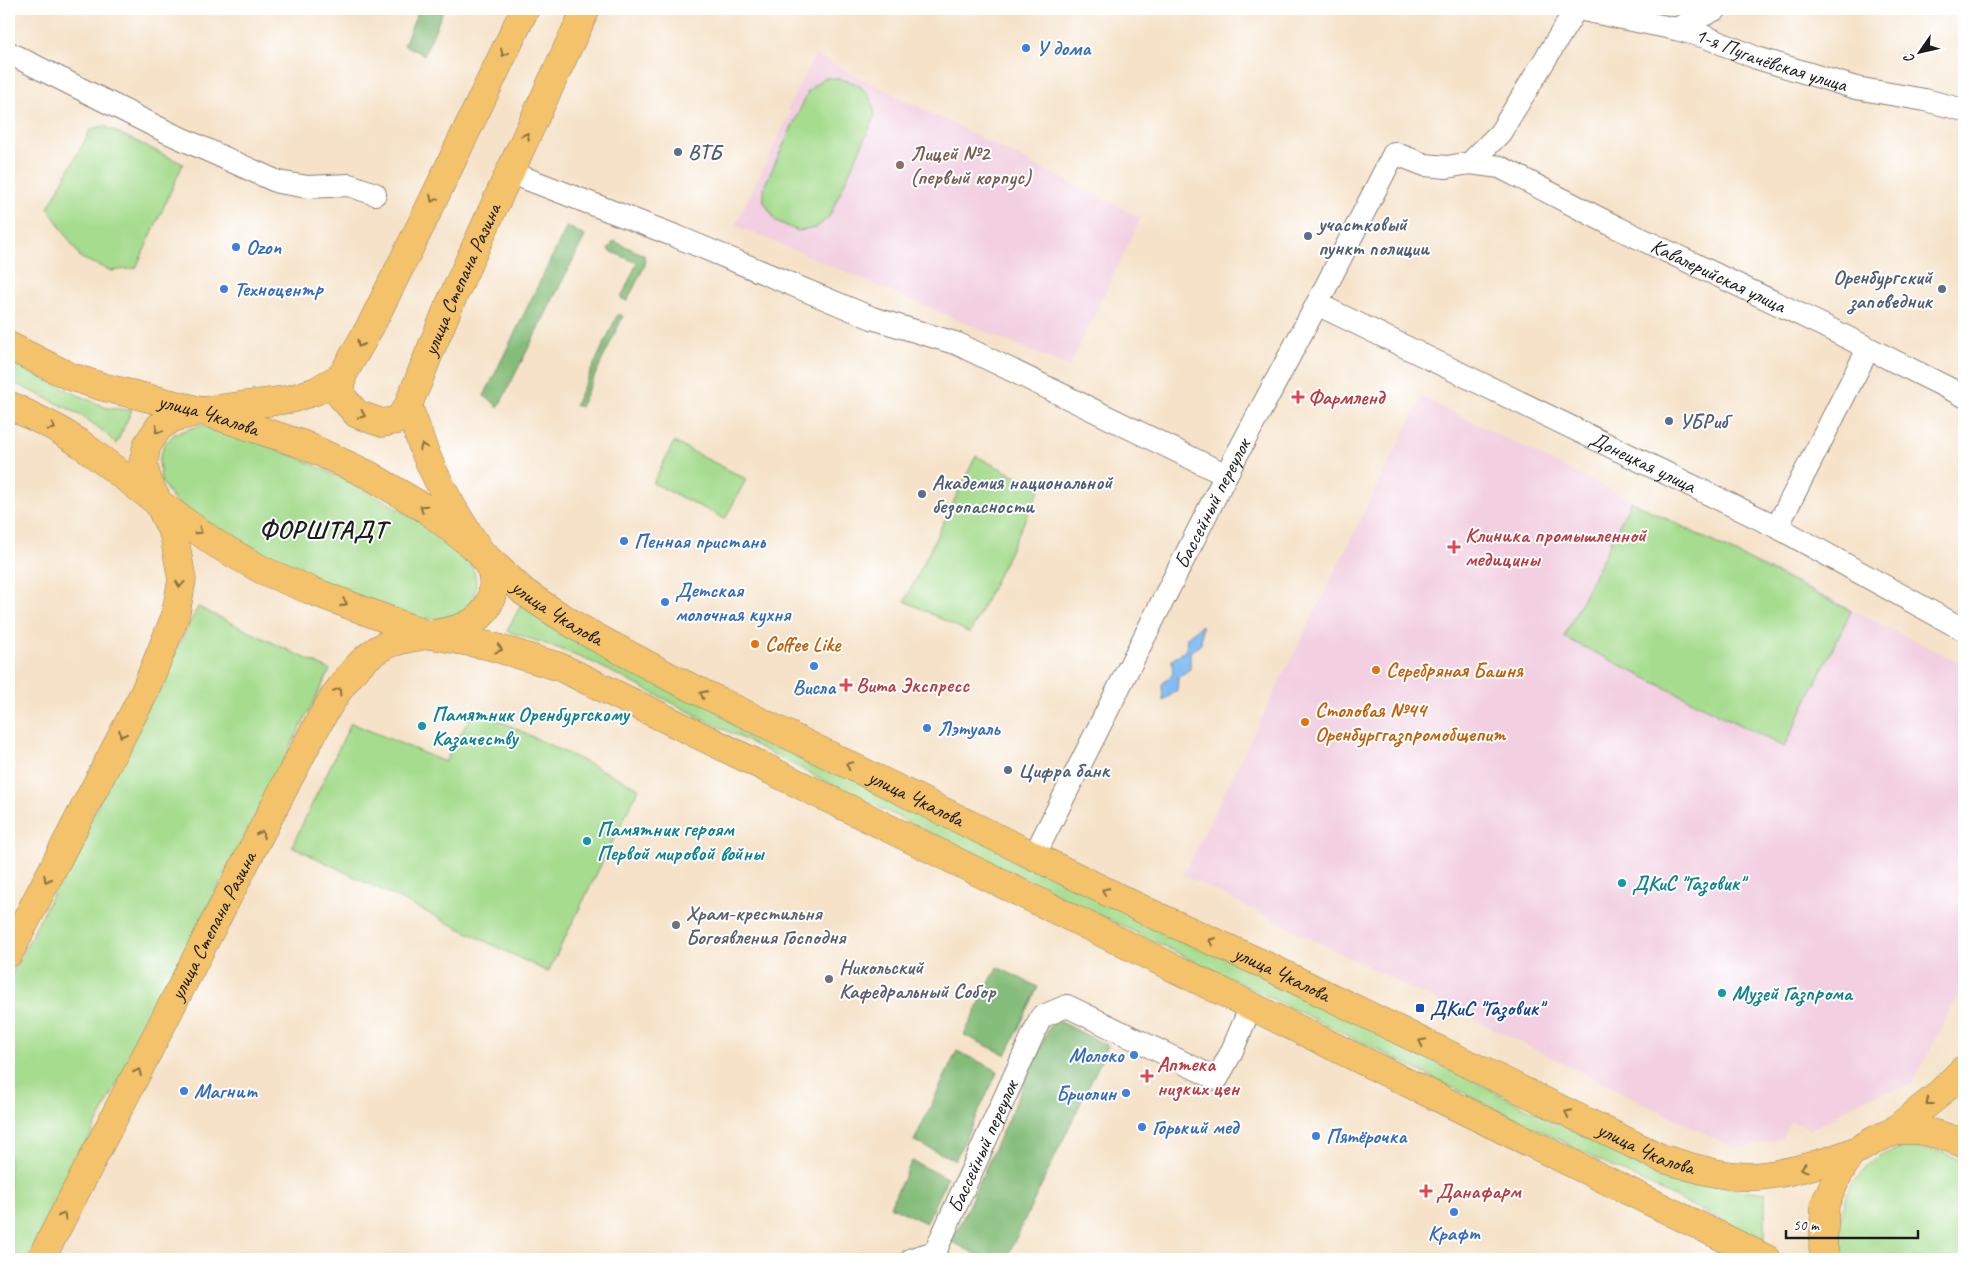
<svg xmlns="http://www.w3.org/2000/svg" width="1973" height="1268" font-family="Caveat,sans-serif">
<rect width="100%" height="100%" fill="#fff"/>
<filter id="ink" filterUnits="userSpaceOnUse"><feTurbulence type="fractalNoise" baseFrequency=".02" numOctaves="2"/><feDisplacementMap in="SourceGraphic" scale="10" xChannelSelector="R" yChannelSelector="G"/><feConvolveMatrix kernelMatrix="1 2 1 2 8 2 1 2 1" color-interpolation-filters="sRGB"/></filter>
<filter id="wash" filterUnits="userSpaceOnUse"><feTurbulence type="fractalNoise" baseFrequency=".0096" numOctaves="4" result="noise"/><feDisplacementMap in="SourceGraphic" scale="20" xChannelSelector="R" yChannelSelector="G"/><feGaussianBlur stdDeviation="1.12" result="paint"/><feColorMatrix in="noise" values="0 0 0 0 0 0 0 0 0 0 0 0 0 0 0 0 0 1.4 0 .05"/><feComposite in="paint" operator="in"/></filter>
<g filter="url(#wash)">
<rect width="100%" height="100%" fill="#f5e2c8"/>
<g fill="#f2cfe1">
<path d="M815,55L1141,218L1069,367L735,225L791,112L787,110Z"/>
<path d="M1422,397L1964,665V982L1912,1085L1867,1097L1811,1130L1792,1121L1781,1139L1736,1149L1183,875Z"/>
</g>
<g fill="#a6dc8e" stroke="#617c55">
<path d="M823,78C852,78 871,85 875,116L829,217L816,228L798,231L776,221L764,202V187L809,90Z"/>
<path d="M104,126L183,164L136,268L111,271L81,258L48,208L91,129Z"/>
<path d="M9,362L58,386L107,408L132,410L116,444C89,413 45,399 9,380Z"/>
<path d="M201,425C227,433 255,440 280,450C333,473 385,498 432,530C443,538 460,548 468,559C476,571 478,584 473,599C466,621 435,619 416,618L288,569L224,538L173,499L161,481L159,460L164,446L174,434Z"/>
<path d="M674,442L746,479L725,519L653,483Z"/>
<path d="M976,456L1040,489L970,633L905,601Z"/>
<path d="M1631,501L1851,611L1784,747L1564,637Z"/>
<path d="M522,603L1635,1162L1676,1180L1765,1193V1242L1349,1036L855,796L592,662L552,646L507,631Z"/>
<path d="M198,607L330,670L27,1259H9V980Z"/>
<path d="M475,709L639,788L548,972L292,846L351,723L445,762Z"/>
<path d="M1907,1146L1943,1152L1964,1162V1259H1841L1839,1224L1850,1185L1878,1156Z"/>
</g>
<g fill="#84bc79" stroke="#506c4a">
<path d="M419,9H444L424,55L404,45Z"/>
<path d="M567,226L585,236L498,408L492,401L484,396Z"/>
<path d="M614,241L644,255L645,265L627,301L621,298L637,263L608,250Z"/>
<path d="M618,314L623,316L580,407L575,405Z"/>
<path d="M997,967L1038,987L1006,1055L964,1035Z"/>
<path d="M1059,1021L1108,1046L1006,1259H986L952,1242L1050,1026Z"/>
<path d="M957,1051L998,1071L955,1160L914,1141Z"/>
<path d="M912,1161L947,1178L926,1223L890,1206Z"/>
</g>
<path fill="#82bdf4" stroke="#4f6c88" d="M1202,625L1201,644L1190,652V669L1178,677L1177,690L1163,701L1162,684L1173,674L1172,660L1186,650L1187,637Z"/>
</g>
<g filter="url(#ink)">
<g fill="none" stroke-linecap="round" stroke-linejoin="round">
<g stroke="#887f72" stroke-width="24">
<g id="minor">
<path id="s1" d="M1578,9L1676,29L1706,37L1757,58L1856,88L1925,100L1964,110"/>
<path d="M1676,29L1716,9"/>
<path d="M9,53L167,132L278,182L308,187L349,185L375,194"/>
<path id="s2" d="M1470,163L1500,167L1616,227L1820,324L1964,396"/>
<path d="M509,172L678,237L872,318L958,344L1226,475"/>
<path id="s3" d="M1317,304L1777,527L1964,630"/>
<path d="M1777,527L1868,349"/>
<path id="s4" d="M1034,856L1226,475L1317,304L1394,153L1425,165L1447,167L1470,163L1500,133L1576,9"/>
<path id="s5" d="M912,1259L935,1252L1041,1017L1067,1006L1217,1079L1231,1053L1251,1006"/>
</g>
</g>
<g stroke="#887f72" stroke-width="29">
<g id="major">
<path id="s6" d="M9,346L69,376L103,387L202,411L302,444L369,475L426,509L479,551L524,592L546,607L579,628L670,677L1034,856L1148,912L1265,965L1661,1158C1696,1169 1732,1181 1769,1175C1796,1171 1824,1163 1850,1153C1864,1148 1876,1137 1891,1133C1914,1125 1943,1135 1964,1144"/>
<path d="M342,376L341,396L357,414L382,423L398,420L409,405"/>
<path d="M9,405L56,428L81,444L160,504L218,545L262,570L312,591L426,634L490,646L560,667L1767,1259"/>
<path d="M9,953L144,693L175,617L182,580L174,535L148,482L143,464L147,445L159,427L173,418L202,411L291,399L316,391L342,376L371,325L423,221L525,9"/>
<path d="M1891,1133L1937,1096L1964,1069"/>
<path id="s7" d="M41,1259L288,780C310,740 341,669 382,647C415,629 474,642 490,601C493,593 494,582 492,573C487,560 471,538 463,525C444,494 426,461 416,427C414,421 409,411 409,405C410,398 415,389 418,382C427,357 438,333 448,308C493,208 539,108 586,9"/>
<path d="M1827,1259L1823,1248L1825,1204L1837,1177L1851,1153"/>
</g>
</g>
<use href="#minor" stroke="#fff" stroke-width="22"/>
<use href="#major" stroke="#f3c26a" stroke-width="28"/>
</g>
<defs><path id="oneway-chevron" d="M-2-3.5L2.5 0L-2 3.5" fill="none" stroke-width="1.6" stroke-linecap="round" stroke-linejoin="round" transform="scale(1.25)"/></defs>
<g stroke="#886f43">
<use href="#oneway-chevron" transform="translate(504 53) rotate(116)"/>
<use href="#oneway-chevron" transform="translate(526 136) rotate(-65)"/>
<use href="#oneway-chevron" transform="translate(433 199) rotate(116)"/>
<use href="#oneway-chevron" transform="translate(360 344) rotate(120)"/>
<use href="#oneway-chevron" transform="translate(362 415) rotate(25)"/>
<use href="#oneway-chevron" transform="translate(52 427) rotate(28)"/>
<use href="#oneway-chevron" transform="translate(158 430) rotate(133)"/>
<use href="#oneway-chevron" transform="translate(423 447) rotate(-112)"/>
<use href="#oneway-chevron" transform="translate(423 508) rotate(-146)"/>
<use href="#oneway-chevron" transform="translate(199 531) rotate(35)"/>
<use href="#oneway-chevron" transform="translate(180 584) rotate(95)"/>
<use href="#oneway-chevron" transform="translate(344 603) rotate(20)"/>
<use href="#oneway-chevron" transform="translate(499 649) rotate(16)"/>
<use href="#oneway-chevron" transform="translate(338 691) rotate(-59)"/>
<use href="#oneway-chevron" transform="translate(703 694) rotate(-154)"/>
<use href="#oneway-chevron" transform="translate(122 734) rotate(118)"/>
<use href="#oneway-chevron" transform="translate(849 765) rotate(-154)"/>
<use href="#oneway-chevron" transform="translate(261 834) rotate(-63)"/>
<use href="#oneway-chevron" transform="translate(47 879) rotate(117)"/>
<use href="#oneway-chevron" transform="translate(1105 891) rotate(-154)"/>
<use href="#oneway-chevron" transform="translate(1212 941) rotate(-156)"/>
<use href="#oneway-chevron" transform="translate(1422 1042) rotate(-154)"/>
<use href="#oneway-chevron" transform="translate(138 1072) rotate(-63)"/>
<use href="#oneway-chevron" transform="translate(1929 1102) rotate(142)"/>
<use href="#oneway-chevron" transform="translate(1568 1113) rotate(-154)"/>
<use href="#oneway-chevron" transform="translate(1804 1168) rotate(165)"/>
<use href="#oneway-chevron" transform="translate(63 1216) rotate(-63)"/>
</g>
</g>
<g fill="#3f7fe0" stroke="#fff" stroke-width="2">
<circle cx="1026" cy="48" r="5"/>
<circle cx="236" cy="247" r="5"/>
<circle cx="224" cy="289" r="5"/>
<circle cx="624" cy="541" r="5"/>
<circle cx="665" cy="602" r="5"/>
<circle cx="814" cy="666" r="5"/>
<circle cx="927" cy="728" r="5"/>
<circle cx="1134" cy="1055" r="5"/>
<circle cx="184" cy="1091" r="5"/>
<circle cx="1126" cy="1093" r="5"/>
<circle cx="1142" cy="1127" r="5"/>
<circle cx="1316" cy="1136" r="5"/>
<circle cx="1454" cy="1212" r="5"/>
</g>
<g fill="#5c6f8a" stroke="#fff" stroke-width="2">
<circle cx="678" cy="152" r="5"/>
<circle cx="1308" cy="236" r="5"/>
<circle cx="1942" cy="289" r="5"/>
<circle cx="1669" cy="421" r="5"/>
<circle cx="922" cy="494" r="5"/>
<circle cx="1008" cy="770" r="5"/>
</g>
<circle fill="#8d6e63" stroke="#fff" stroke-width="2" cx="900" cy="165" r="5"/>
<g fill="#e0444e" stroke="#fff" stroke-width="2">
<path d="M1295.5 389.5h5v5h5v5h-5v5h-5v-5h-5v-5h5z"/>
<path d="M1451.5 539.5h5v5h5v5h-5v5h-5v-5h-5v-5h5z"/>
<path d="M843.5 677.5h5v5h5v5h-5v5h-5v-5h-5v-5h5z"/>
<path d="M1144.5 1068.5h5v5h5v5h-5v5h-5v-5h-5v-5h5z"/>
<path d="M1423.5 1183.5h5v5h5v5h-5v5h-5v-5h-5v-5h5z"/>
</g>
<g fill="#e8710a" stroke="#fff" stroke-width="2">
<circle cx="755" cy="644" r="5"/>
<circle cx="1376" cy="670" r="5"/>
<circle cx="1305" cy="722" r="5"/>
</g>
<g fill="#0f9aa8" stroke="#fff" stroke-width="2">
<circle cx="422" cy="726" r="5"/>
<circle cx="587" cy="841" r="5"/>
<circle cx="1622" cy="883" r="5"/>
<circle cx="1722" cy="993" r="5"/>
</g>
<g fill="#6b7280" stroke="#fff" stroke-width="2">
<circle cx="676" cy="925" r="5"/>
<circle cx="829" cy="979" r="5"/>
</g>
<rect fill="#1a4fb4" stroke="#fff" stroke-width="2" x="1415" y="1003" width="10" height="10" rx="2.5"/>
<g text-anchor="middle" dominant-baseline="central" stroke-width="4" stroke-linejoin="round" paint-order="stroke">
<g font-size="21" font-weight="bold" fill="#366cbe" stroke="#fff" text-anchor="start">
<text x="1036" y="48">У дома</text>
<text x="246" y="247">Ozon</text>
<text x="234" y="289">Техноцентр</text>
<text x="634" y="541">Пенная пристань</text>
<text x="675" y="590">Детская<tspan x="675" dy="24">молочная кухня</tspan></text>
<text x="814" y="687" text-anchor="middle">Висла</text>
<text x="937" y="728">Лэтуаль</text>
<text x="1124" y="1055" text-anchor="end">Молоко</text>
<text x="194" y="1091">Магнит</text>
<text x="1116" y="1093" text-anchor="end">Бриолин</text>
<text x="1152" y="1127">Горький мед</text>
<text x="1326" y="1136">Пятёрочка</text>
<text x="1454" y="1233" text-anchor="middle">Крафт</text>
</g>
<g font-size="21" fill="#1c1c1c" stroke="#fff">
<text stroke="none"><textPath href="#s1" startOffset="200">1-я Пугачёвская улица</textPath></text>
<text stroke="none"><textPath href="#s2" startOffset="274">Кавалерийская улица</textPath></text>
<text stroke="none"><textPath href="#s7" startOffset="1179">улица Степана Разина</textPath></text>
<text stroke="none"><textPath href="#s6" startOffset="212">улица Чкалова</textPath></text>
<text stroke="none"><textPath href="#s3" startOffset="362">Донецкая улица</textPath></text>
<text stroke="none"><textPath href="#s4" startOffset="395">Бассейный переулок</textPath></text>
<text stroke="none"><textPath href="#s6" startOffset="618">улица Чкалова</textPath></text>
<text stroke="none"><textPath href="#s6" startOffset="1022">улица Чкалова</textPath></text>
<text stroke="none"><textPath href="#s7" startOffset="375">улица Степана Разина</textPath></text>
<text stroke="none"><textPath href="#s6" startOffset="1428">улица Чкалова</textPath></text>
<text stroke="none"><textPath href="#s5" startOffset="140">Бассейный переулок</textPath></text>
<text stroke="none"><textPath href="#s6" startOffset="1832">улица Чкалова</textPath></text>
</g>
<g font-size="21" font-weight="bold" fill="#4e5e75" stroke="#fff" text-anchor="start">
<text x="688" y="152">ВТБ</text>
<text x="1318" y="224">участковый<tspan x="1318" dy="24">пункт полиции</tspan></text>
<text x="1932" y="277" text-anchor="end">Оренбургский<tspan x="1932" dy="24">заповедник</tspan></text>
<text x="1679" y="421">УБРиб</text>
<text x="932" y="482">Академия национальной<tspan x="932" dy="24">безопасности</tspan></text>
<text x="1018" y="770">Цифра банк</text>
</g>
<g font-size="21" font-weight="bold" fill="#785e54" stroke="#fff" text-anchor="start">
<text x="910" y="153">Лицей №2<tspan x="910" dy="24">(первый корпус)</tspan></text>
</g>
<g font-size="21" font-weight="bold" fill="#be3a42" stroke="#fff" text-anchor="start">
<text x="1308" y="397">Фармленд</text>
<text x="1465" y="535">Клиника промышленной<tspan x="1465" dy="24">медицины</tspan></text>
<text x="856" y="685">Вита Экспресс</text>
<text x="1157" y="1064">Аптека<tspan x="1157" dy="24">низких цен</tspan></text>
<text x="1436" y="1191">Данафарм</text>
</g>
<g font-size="21" font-weight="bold" fill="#c56008" stroke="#fff" text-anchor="start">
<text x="765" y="644">Coffee Like</text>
<text x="1386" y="670">Серебряная Башня</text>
<text x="1315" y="710">Столовая №44<tspan x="1315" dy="24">Оренбурггазпромобщепит</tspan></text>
</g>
<g font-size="21" font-weight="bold" fill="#0d838f" stroke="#fff" text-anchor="start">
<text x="432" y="714">Памятник Оренбургскому<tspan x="432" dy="24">Казачеству</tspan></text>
<text x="597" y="829">Памятник героям<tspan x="597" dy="24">Первой мировой войны</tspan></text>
<text x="1632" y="883">ДКиC "Газовик"</text>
<text x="1732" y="993">Музей Газпрома</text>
</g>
<g font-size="21" font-weight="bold" fill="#5b616d" stroke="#fff" text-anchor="start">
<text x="686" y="913">Храм-крестильня<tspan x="686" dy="24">Богоявления Господня</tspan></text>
<text x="839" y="967">Никольский<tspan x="839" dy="24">Кафедральный Собор</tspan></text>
</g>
<g font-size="21" font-weight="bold" fill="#164399" stroke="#fff" text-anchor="start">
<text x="1430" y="1008">ДКиС "Газовик"</text>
</g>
<g font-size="26" font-weight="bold" letter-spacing="1" fill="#1c1c1c" stroke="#fff">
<text x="323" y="529">ФОРШТАДТ</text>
</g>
</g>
<rect width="1973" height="1268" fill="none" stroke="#fff" stroke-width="30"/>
<g transform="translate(1920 52) rotate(236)" stroke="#ffffff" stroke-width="4" paint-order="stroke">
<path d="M0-4L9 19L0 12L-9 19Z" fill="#1c1c1c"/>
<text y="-8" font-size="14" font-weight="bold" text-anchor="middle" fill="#1c1c1c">С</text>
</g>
<path d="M1786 1230v8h132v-8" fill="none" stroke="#1c1c1c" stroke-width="2.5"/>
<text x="1793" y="1230" font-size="15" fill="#1c1c1c" stroke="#ffffff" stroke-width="4" paint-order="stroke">50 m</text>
</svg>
